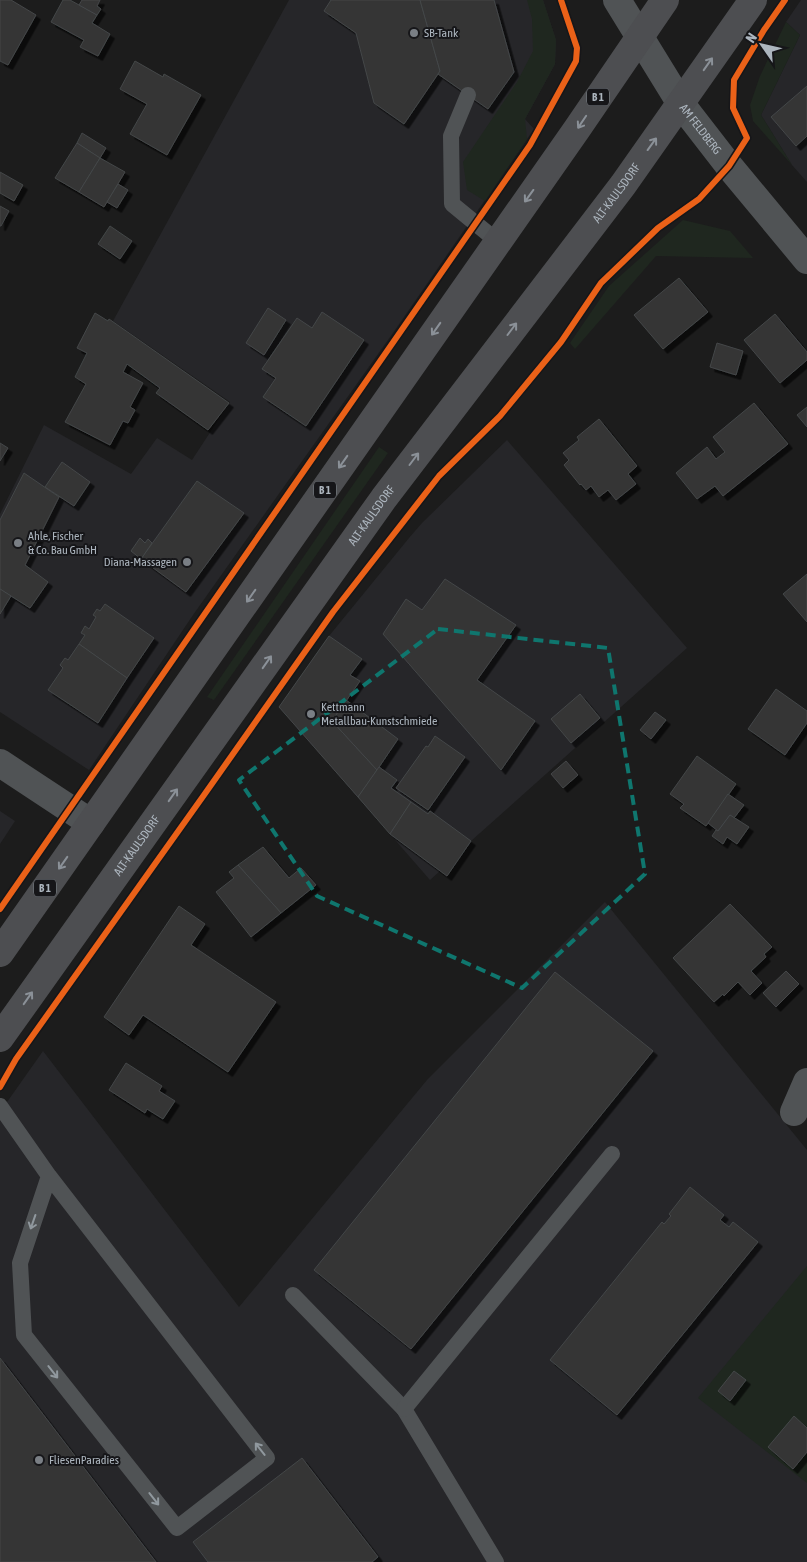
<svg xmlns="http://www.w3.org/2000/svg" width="807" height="1562" font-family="'Asap Condensed',sans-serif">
<defs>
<filter id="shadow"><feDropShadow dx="4.5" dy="4.5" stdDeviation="0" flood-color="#0009"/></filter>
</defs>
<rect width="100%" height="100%" fill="#1c1c1c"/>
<g fill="#262629">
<path d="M289,0H543L556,40L555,64L525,119L534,129L395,330L193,615L89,770L0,712V514L44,425L131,474L157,438L192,460L230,402L113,321Z"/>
<path d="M801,0H807V182L792,165L761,115L800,35L786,22Z"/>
<path d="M507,440L687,648L471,841L447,876L440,871L430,880L279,707L329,636L409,538L422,523Z"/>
<path d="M0,811L15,821L0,844Z"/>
<path d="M605,902L807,1150V1562H0V1112L43,1051L239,1307L427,1080Z"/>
</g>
<g fill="#1f271f">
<path d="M527,0H543L556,40L555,64L525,119L527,139L485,201L467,190L463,162L517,82L533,51L532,19Z"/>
<path d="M786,22L800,35L761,115L792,165L753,121L750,105L760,76Z"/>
<path d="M683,220L730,231L753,258L656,256L575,349L570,343L609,286Z"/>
<path d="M379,447L388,453L214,700L207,697Z"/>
<path d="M807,1266V1483L698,1398Z"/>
</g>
<g fill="#343435" stroke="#444748" filter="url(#shadow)">
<path d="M0,0H11L36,15L8,65L0,61Z"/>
<path d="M63,0H70L97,15L92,23L110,34L98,56L80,47L84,40L51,22Z"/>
<path d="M82,0H100L97,6L101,9L97,15L79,5Z"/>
<path d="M331,0H420L440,71L404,124L374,103L356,33L324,11Z"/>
<path d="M420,0H494L514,72L488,109L438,74L440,71Z"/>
<path d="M135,61L163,77L164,74L201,95L167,155L130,134L147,104L120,89Z"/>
<path d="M807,86V136L796,146L771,117Z"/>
<path d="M82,133L106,148L100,158L77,143Z"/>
<path d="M77,143L100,158L79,192L55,178Z"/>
<path d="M100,158L125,172L104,207L79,192Z"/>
<path d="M0,172L23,185L14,201L0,193Z"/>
<path d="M118,184L128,190L117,208L107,202Z"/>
<path d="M0,206L9,211L1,226H0Z"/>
<path d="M110,226L132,241L120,259L98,244Z"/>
<path d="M679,278L708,312L663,349L634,315Z"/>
<path d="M268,308L286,320L264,355L246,343Z"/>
<path d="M322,312L364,340L306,426L263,397L276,378L262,369L297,318L312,328Z"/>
<path d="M95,313L108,321L109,319L229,403L208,430L156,393L160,388L127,364L123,372L143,383L130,407L135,410L128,423L123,421L110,445L65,422L86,384L75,377L87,353L77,348Z"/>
<path d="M775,314L807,352V360L780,383L744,340Z"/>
<path d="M717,343L743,351L736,375L710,367Z"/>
<path d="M754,403L788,444L723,496L715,486L697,499L676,473L707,447L716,459L725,452L713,437Z"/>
<path d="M807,407V427L797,415Z"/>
<path d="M599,419L637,466L628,474L636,484L616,500L608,490L599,497L591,486L586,490L581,484L580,485L564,465L569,460L563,453L579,440L577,437Z"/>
<path d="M0,443L8,448L0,461Z"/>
<path d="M62,462L90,482L74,506L45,487Z"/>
<path d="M24,473L59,497L25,565L48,582L30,608L0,589V520Z"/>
<path d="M197,481L244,513L186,592L141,559Z"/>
<path d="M140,538L145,543L148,539L152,543L141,559L131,551Z"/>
<path d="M807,574V622L783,594Z"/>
<path d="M445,579L516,625L477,680L535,721L501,770L383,634L406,599L422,610Z"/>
<path d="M0,589L11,596L0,614Z"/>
<path d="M105,604L154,638L127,678L79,644L85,635L81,633L85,626L89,629L96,617L93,615L97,609L100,611Z"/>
<path d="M329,636L362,659L350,675L360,681L332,721L377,770L358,797L279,707Z"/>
<path d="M79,644L127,678L98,723L48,690L63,668L60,665L65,658L68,660Z"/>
<path d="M776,689L807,711V723L785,755L748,729Z"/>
<path d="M580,694L600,718L571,743L551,719Z"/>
<path d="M346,700L398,739L377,770L332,721Z"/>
<path d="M655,712L666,720L651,739L640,730Z"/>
<path d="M435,736L465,757L428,810L396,788L426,746L428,747Z"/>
<path d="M697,756L736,784L706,826L680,808L684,804L670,794Z"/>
<path d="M566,761L578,775L563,788L551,774Z"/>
<path d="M379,767L397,780L391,788L411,802L390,834L358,797Z"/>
<path d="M728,794L744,805L734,818L730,815L718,831L708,823Z"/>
<path d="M411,802L428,814L430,811L471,841L447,876L390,834Z"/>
<path d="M730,815L749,827L737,844L727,837L723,844L712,836L716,830L718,831Z"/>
<path d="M263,847L289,878L301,868L316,885L281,913L238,865Z"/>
<path d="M238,865L281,913L251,937L216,892L234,878L229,872Z"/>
<path d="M730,904L772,947L764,954L766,957L751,971L762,983L750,995L738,982L724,996L723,994L714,1002L673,958Z"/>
<path d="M179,906L205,924L191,945L276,1002L228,1072L143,1015L129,1035L104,1017Z"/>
<path d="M786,971L799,984L776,1007L763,993Z"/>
<path d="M555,972L653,1051L411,1349L314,1270Z"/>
<path d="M126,1063L162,1086L159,1091L175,1101L163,1119L147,1109L145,1113L109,1090Z"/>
<path d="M690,1187L724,1215L720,1220L729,1227L733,1222L758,1242L617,1415L550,1360L662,1222L664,1224L671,1216L669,1214Z"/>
<path d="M0,1358L156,1562H0Z"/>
<path d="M734,1371L746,1380L730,1401L718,1391Z"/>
<path d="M794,1416L807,1428V1452L793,1469L768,1447Z"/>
<path d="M302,1458L378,1557L372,1562H208L193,1542Z"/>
</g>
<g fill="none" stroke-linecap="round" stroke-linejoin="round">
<g stroke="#505355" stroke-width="16">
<path d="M468,95L451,136L452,204L497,241"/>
<path d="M0,1106L49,1176L267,1458L177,1528L24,1335L20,1263L49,1176"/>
<path d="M293,1295L404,1409L496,1562"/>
<path d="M404,1409L612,1154"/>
</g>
<g stroke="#505355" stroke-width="28">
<path id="s1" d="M617,0L681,104L729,166L807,260"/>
<path d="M0,763L91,823"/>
<path d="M794,1112L807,1082"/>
</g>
<g stroke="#4d4e51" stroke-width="28">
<path d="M0,953L577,129L665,0"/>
<path id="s2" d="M0,1038L384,498L623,185L753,0"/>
</g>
<g stroke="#161619" stroke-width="9">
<g id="cycleway">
<path d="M0,909L530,145L576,61L577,48L561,0"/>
<path d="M0,1087L16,1059L204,795L333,612L439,476L500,416L561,342L601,283L658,228L699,199L729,166L747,138L733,108L734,80L764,30L785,0"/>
</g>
</g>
<use href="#cycleway" stroke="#ea6118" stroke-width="6"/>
</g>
<defs><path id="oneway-shaft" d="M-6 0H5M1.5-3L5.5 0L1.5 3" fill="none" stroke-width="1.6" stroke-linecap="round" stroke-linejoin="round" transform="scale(1.25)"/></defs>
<g stroke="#8b9198">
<use href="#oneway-shaft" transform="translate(708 64) rotate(-55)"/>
<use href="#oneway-shaft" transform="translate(582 122) rotate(124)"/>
<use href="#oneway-shaft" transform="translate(652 144) rotate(-54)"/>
<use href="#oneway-shaft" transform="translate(529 196) rotate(126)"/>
<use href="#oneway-shaft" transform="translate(436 329) rotate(125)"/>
<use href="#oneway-shaft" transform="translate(512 329) rotate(-53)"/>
<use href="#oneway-shaft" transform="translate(414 459) rotate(-53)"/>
<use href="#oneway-shaft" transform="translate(343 462) rotate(125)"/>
<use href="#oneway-shaft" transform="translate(251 596) rotate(125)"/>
<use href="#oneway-shaft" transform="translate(267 662) rotate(-55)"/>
<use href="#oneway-shaft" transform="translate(173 795) rotate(-55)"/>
<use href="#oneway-shaft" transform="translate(63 863) rotate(125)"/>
<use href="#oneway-shaft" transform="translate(28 998) rotate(-55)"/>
</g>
<g stroke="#90989e">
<use href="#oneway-shaft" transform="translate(33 1222) rotate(109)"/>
<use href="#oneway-shaft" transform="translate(53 1372) rotate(52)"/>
<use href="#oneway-shaft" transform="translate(260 1449) rotate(-128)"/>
<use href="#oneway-shaft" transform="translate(154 1499) rotate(52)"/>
</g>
<path fill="none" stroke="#0f766e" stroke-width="4" stroke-dasharray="10 6" stroke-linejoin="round" d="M438,629L608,648L645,874L522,988L317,896L239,780Z"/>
<g fill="#7a7f85" stroke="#161619" stroke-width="2">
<circle cx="414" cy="33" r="5"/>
<circle cx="18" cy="543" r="5"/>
<circle cx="187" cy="562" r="5"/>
<circle cx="311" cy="714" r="5"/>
<circle cx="39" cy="1460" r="5"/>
</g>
<g text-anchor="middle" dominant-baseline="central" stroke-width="4" stroke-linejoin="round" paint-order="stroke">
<g fill="#161619" stroke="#7f858c" stroke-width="1">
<rect x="587" y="88.5" width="22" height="17" rx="4"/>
<rect x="314" y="481.5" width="22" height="17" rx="4"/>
<rect x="34" y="879.5" width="22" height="17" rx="4"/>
</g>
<g font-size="11" font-weight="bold" fill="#acb5be">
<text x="598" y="97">B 1</text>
<text x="325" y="490">B 1</text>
<text x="45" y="888">B 1</text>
</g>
<g font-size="12" fill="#acb5be" stroke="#161619" text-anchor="start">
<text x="424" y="33">SB-Tank</text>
<text x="28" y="536">Ahle, Fischer<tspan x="28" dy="14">&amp; Co. Bau GmbH</tspan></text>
<text x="177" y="562" text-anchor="end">Diana-Massagen</text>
<text x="321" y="707">Kettmann<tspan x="321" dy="14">Metallbau-Kunstschmiede</tspan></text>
<text x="49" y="1460">FliesenParadies</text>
</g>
<g font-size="12" fill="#acb5be" stroke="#161619">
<text stroke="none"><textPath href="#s1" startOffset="154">AM FELDBERG</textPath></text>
<text stroke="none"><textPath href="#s2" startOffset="1046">ALT-KAULSDORF</textPath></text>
<text stroke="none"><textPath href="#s2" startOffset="641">ALT-KAULSDORF</textPath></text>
<text stroke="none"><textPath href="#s2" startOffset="236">ALT-KAULSDORF</textPath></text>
</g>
</g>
<g transform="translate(762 45) rotate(304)" stroke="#161619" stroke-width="4" paint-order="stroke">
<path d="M0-4L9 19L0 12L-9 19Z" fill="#acb5be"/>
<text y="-8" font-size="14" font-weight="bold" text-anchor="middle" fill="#acb5be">N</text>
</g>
</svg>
